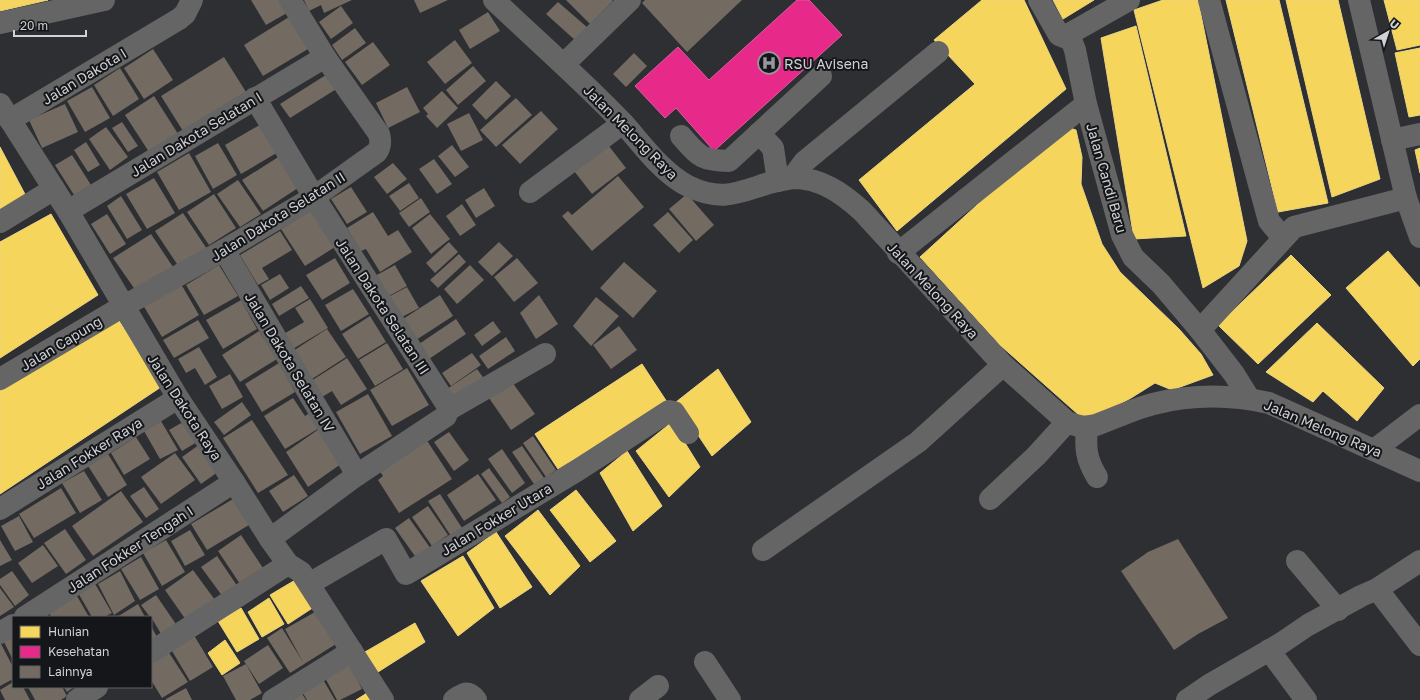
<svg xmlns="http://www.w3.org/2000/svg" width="1420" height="700" font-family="'Golos Text',sans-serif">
<rect width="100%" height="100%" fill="#2d2f33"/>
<g fill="#f6d55c" stroke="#ebd481">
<path d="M0,0H48L0,11Z"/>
<path d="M982,0H1024L1066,89L897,231L859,180L975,84L934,40Z"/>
<path d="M1053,0H1094L1063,19Z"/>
<path d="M1163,0H1198L1247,241L1239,266L1203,288L1134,10Z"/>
<path d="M1226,0H1279L1328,203L1278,212Z"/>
<path d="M1286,0H1338L1380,179L1332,197Z"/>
<path d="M1384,0H1420V45L1397,50Z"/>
<path d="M1136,26L1186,236L1134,239L1101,38Z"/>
<path d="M1420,48V115L1409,117L1395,53Z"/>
<path d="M1070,128L1076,130L1082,157L1081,184L1102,244L1120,272L1179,329L1201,354L1213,375L1172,390L1155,383L1131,398L1095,417L1080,416L1000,345L920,257L988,195Z"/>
<path d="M0,147L27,198L0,213Z"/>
<path d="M1420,148V173L1415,150Z"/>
<path d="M51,214L98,295L0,358V242Z"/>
<path d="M1388,251L1420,288V359L1413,366L1346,288Z"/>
<path d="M1291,255L1331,295L1258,364L1218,325Z"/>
<path d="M118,319L161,387L0,494V391Z"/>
<path d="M1317,323L1384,388L1357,421L1323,391L1313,402L1266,372Z"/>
<path d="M642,364L667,402L558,469L535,434Z"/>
<path d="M718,369L751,422L712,456L676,402Z"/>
<path d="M672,422L700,467L669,497L636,451Z"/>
<path d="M627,451L662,506L633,531L600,473Z"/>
<path d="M576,490L616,541L590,562L550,510Z"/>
<path d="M538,510L580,566L550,595L505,536Z"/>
<path d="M496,532L532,587L500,608L467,553Z"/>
<path d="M463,556L494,608L458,636L421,581Z"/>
<path d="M297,579L314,607L288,624L270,595Z"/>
<path d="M269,598L284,624L262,637L248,612Z"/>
<path d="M241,608L259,639L237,652L218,621Z"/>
<path d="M415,623L425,642L378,672L365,652Z"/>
<path d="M225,640L240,663L222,675L208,653Z"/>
<path d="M367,693L371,700H356Z"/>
</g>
<path fill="#e7298a" stroke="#e05ba1" d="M797,0H809L842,35L714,151L676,108L665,118L635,86L678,47L709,80Z"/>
<g fill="#736a61">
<path d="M251,0H279L287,13L266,25Z"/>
<path d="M304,0H352L324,13L321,5L309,11Z"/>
<path d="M414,0H448L420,13Z"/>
<path d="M566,0H612L613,1L590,24Z"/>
<path d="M645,0H742L687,52L642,3Z"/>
<path d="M558,2L588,28L576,41L546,14Z"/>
<path d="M341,6L353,23L331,39L319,22Z"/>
<path d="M488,12L500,31L470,49L459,30Z"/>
<path d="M289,17L308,49L263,76L244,45Z"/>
<path d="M355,28L366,43L342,60L332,45Z"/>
<path d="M455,40L472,63L445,84L427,62Z"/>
<path d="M373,42L390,65L362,85L345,62Z"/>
<path d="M153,49L173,80L144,99L124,68Z"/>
<path d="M634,53L647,66L626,87L613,74Z"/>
<path d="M224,57L246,92L183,131L161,96Z"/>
<path d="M473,66L486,81L458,105L446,90Z"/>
<path d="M120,68L139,99L113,116L94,85Z"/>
<path d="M329,73L338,88L290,118L280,104Z"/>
<path d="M496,81L511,96L486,120L472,105Z"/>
<path d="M92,87L110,118L85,132L67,101Z"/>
<path d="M407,87L420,112L388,128L376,103Z"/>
<path d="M442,91L458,108L437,128L426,116L428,114L423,108Z"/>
<path d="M154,96L180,137L151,155L125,115Z"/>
<path d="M516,98L532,115L496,147L480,130Z"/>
<path d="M65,104L78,132L42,148L29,120Z"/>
<path d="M541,111L558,129L520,164L502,145Z"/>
<path d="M469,113L483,140L461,151L447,124Z"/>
<path d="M122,122L138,146L128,152L112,128Z"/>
<path d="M263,123L280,151L241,174L225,145Z"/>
<path d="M106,127L128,157L110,170L89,139Z"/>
<path d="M605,141L626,168L592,194L571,167Z"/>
<path d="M86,142L100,165L88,172L74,150Z"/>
<path d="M218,143L237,175L213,189L195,156Z"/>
<path d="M452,145L469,167L455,177L438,156Z"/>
<path d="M189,153L211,192L179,210L157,172Z"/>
<path d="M283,154L304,184L263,211L242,180Z"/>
<path d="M72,155L91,185L74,195L55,165Z"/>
<path d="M434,159L452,184L437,194L419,169Z"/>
<path d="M393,163L407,179L387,194L374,177Z"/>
<path d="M618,176L644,207L592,251L562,216L568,211L572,215Z"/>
<path d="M154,178L175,213L147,229L126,194Z"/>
<path d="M238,180L261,214L240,227L217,194Z"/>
<path d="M409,183L419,198L400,211L389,196Z"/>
<path d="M351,187L367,212L347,224L331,199Z"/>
<path d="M484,188L495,206L476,218L465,200Z"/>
<path d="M214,194L236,228L209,245L187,212Z"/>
<path d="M687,194L714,225L696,241L669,209Z"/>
<path d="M121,196L142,230L127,239L107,206Z"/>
<path d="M421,198L430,212L409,227L399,213Z"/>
<path d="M462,204L476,225L460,236L446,216Z"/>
<path d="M312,210L335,247L305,266L281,229Z"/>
<path d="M373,212L388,236L398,230L412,252L380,272L366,249L361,251L347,228Z"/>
<path d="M668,212L693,240L679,253L653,225Z"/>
<path d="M183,213L207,249L179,267L155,231Z"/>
<path d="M107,214L126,244L110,254L91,224Z"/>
<path d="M430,214L450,239L431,254L412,228Z"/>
<path d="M280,231L292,250L262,268L269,279L258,285L240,255Z"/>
<path d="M151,234L173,267L136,291L113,258Z"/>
<path d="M449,242L458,252L435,273L426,263Z"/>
<path d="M499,242L513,256L492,276L478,262Z"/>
<path d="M459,254L466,262L438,288L430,280Z"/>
<path d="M335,258L350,283L322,300L306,275Z"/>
<path d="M517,258L538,283L514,302L494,277Z"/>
<path d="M624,262L657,291L633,318L600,288Z"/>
<path d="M219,265L238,296L204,315L186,285Z"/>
<path d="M395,265L407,286L387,297L375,276Z"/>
<path d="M470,265L484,280L457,304L444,289Z"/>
<path d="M280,274L289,288L270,300L261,285Z"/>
<path d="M181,284L199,315L162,337L143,305Z"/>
<path d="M301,286L309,298L279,316L272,304Z"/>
<path d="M407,287L419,308L402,317L390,296Z"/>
<path d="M353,289L369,314L341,331L325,305Z"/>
<path d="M440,295L453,316L413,342L400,321Z"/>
<path d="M539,295L558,324L536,339L520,313Z"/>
<path d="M596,297L619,316L591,346L573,326Z"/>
<path d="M310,299L328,328L291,350L282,335L304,322L295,308Z"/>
<path d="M241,300L257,329L223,349L206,320Z"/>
<path d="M370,316L386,342L358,359L342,334Z"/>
<path d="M456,319L466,334L426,361L416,346Z"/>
<path d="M198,320L209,338L174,358L163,340Z"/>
<path d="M493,321L501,332L482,346L474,335Z"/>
<path d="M619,326L637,350L611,369L593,345Z"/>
<path d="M327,329L346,357L312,379L293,351Z"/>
<path d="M259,331L277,359L240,382L222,355Z"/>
<path d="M506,337L515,351L488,369L479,356Z"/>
<path d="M387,343L403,369L375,386L359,360Z"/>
<path d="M199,347L217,377L205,385L195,368L186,373L178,359Z"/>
<path d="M472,353L481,365L451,386L442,373Z"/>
<path d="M347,358L367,389L341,405L332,391L322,397L311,381Z"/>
<path d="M279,363L295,392L262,412L245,384Z"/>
<path d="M407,368L429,405L392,426L370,390Z"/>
<path d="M477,369L485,380L455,400L447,389Z"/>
<path d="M230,374L243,397L222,409L209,386Z"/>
<path d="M512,382L535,414L511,430L489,398Z"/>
<path d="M368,394L392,436L360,454L336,412Z"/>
<path d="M293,398L305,416L311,412L321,427L285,449L264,416Z"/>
<path d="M242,402L251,415L224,435L214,422Z"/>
<path d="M190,418L202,439L182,451L169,430Z"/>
<path d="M252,420L288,475L258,493L223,438Z"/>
<path d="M161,421L178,450L160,459L144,431Z"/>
<path d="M319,429L341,464L308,487L286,452Z"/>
<path d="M449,432L469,460L454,471L434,442Z"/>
<path d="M533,436L556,470L546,477L523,443Z"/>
<path d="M136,437L150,459L124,475L111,453Z"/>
<path d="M426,439L452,479L399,513L378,480L383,476L378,469Z"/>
<path d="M203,442L222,469L201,484L182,457Z"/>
<path d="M522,446L544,478L534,484L512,452Z"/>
<path d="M502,449L525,483L512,493L488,459Z"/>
<path d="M175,453L195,480L161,504L141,477Z"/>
<path d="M108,454L127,485L108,497L88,466Z"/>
<path d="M489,468L510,497L502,503L481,474Z"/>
<path d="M84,471L102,500L80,513L62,483Z"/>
<path d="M478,474L496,500L464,521L447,495Z"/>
<path d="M294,475L308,496L283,512L269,491Z"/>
<path d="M144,487L159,509L146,518L130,496Z"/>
<path d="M61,488L76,513L34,538L19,514Z"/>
<path d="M121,491L143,522L93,556L72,526Z"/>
<path d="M440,494L462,528L451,536L428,501Z"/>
<path d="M233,499L249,525L207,550L191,524Z"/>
<path d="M428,506L448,535L432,546L412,517Z"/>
<path d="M19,516L33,542L15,551L1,526Z"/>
<path d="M409,518L431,549L417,559L395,528Z"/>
<path d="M65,529L86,560L66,574L44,543Z"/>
<path d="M190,530L205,555L185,566L171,541Z"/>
<path d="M241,535L263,568L240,584L218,551Z"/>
<path d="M1178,539L1228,618L1198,634L1174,650L1121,571L1148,552Z"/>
<path d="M0,540L12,560L0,566Z"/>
<path d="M166,540L185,572L162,586L143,553Z"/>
<path d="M43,545L58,566L32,583L18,563Z"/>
<path d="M217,556L238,587L223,597L201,567Z"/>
<path d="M141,557L159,589L140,600L121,569Z"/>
<path d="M193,570L215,600L186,620L165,590Z"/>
<path d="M12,571L29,595L15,606L0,585V579Z"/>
<path d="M120,571L135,601L114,615L98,584Z"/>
<path d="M94,582L112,613L104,617H92L77,591Z"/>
<path d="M0,588L14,607L0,616Z"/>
<path d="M156,595L178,627L163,637L151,617H150L141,605Z"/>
<path d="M77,596L89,617H51L49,612Z"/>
<path d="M138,604L145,617H117Z"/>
<path d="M315,612L336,644L290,673L267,638L282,628L303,662L285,629Z"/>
<path d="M151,626L157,637L151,641Z"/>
<path d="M192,632L213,667L190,681L169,646Z"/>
<path d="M13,637V660L4,642Z"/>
<path d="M0,642L13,667V679L0,686Z"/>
<path d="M268,645L283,668L259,684L244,661Z"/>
<path d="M166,648L188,682L162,698L151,680V658Z"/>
<path d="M349,663L362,689L340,700H337L324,676Z"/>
<path d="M246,664L262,693L250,700H236L223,676Z"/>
<path d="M321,676L335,700H307L300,688Z"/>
<path d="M13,682V687H23L30,700H5L0,690Z"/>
<path d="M28,687H62L67,696L61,700H35Z"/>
<path d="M64,687H74L67,692Z"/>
<path d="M186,688L192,700H166V699Z"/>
<path d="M299,689L306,700H282Z"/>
</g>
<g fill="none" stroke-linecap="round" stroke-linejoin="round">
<g stroke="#656565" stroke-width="22">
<path d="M1039,0L1059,35L1064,37L1069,34"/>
<path d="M1129,0L1069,34L1075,50L1086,104L1122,235L1133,257L1161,284L1200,330L1234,374L1249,398"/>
<path d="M1209,0L1269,221L1283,238"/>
<path d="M1359,0L1406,198L1420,237"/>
<path d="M0,23L104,0"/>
<path d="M564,64L630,0"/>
<path d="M255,98L314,197L447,405L448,410L446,416L357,475L270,539"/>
<path d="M0,104L68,211L178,398L234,482L270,539L288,564L301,572L383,700"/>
<path d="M10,120L179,19L185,14L192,0"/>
<path d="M759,133L773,148L778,181"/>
<path d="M681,136C700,157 700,160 729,161L821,76"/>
<path d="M1392,140L1420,134"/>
<path d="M792,178L804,162L938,52"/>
<path d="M530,192L623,123"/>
<path d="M68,211L325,57"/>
<path d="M0,222L54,189"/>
<path d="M224,250L357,475"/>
<path d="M898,253L1086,104"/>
<path d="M1200,330L1294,227L1406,198"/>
<path d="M0,379L115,311L224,250L314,197L377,152C381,146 381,141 379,134L325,57L290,0"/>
<path d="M448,410L545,354"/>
<path d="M1087,427C1085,448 1086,459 1097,477"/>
<path d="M1374,450L1420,415"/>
<path d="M990,499L1036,456L1067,422"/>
<path d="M0,509L178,398"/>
<path d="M763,550L918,442L1003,365"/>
<path d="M1297,561L1338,610"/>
<path d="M309,584L386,539L406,574L578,470L669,411L674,412L688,433"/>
<path d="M1377,589L1420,645"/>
<path d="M25,617L234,482"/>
<path d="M0,633L13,625"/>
<path d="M1269,650L1306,700"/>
<path d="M151,652L288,564"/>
<path d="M705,662L730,700"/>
<path d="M77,700L97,687"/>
<path d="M273,700L352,651"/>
<path d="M454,700C463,694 468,689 476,700"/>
<path d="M640,700L658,686"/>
<path d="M1187,700L1209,685L1280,644L1308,625L1361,596L1377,589L1420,561"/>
</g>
<path stroke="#666566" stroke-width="22" d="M494,0C537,41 582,80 623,123C642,144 662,173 688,186C721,202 737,193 769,183C777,181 785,179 793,178C821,178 842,193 862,211L1003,365L1067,422C1077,426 1084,428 1096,425C1115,418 1134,409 1153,404C1193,394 1229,394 1269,403L1420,471"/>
</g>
<defs>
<g id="hospital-ring" transform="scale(1.15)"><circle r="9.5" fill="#151619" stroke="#97989d" stroke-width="1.5"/><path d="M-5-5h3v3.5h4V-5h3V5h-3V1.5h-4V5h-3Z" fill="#97989d"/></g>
</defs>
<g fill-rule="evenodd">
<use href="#hospital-ring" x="769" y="63"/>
</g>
<g text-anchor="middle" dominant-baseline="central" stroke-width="4" stroke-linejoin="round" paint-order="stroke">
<g font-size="14" fill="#d0d1d6" stroke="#151619" text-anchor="start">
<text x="784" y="63">RSU Avisena</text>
</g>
<g font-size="14" fill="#d0d1d6" stroke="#151619">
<text transform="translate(84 76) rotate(-31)">Jalan Dakota I</text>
<text transform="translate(631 132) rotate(45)">Jalan Melong Raya</text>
<text transform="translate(196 134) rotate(-31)">Jalan Dakota Selatan I</text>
<text transform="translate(1107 178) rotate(74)">Jalan Candi Baru</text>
<text transform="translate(278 216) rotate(-32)">Jalan Dakota Selatan II</text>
<text transform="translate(933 290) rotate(47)">Jalan Melong Raya</text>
<text transform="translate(383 306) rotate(57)">Jalan Dakota Selatan III</text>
<text transform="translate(61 343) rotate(-31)">Jalan Capung</text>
<text transform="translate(290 362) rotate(59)">Jalan Dakota Selatan IV</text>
<text transform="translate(185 407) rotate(57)">Jalan Dakota Raya</text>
<text transform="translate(1323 428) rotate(23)">Jalan Melong Raya</text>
<text transform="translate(89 453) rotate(-32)">Jalan Fokker Raya</text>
<text transform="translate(496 519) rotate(-31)">Jalan Fokker Utara</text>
<text transform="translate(130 549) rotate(-33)">Jalan Fokker Tengah I</text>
</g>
</g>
<rect x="12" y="616" width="140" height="72" fill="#151619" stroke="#606165"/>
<rect x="20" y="626" width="20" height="12" fill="#f6d55c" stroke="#606165"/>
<text x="48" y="636" font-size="12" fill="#d0d1d6">Hunian</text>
<rect x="20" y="646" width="20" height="12" fill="#e7298a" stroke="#606165"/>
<text x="48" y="656" font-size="12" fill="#d0d1d6">Kesehatan</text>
<rect x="20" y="666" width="20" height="12" fill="#736a61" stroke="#606165"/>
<text x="48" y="676" font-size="12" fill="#d0d1d6">Lainnya</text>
<g transform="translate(1388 32) rotate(39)" stroke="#151619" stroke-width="3" paint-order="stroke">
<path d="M0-3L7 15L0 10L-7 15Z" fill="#d0d1d6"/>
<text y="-6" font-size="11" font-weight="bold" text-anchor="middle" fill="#d0d1d6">U</text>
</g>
<path d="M14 30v6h72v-6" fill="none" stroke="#d0d1d6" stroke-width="2"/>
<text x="20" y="30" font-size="12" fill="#d0d1d6" stroke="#151619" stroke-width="3" paint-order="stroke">20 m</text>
</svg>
